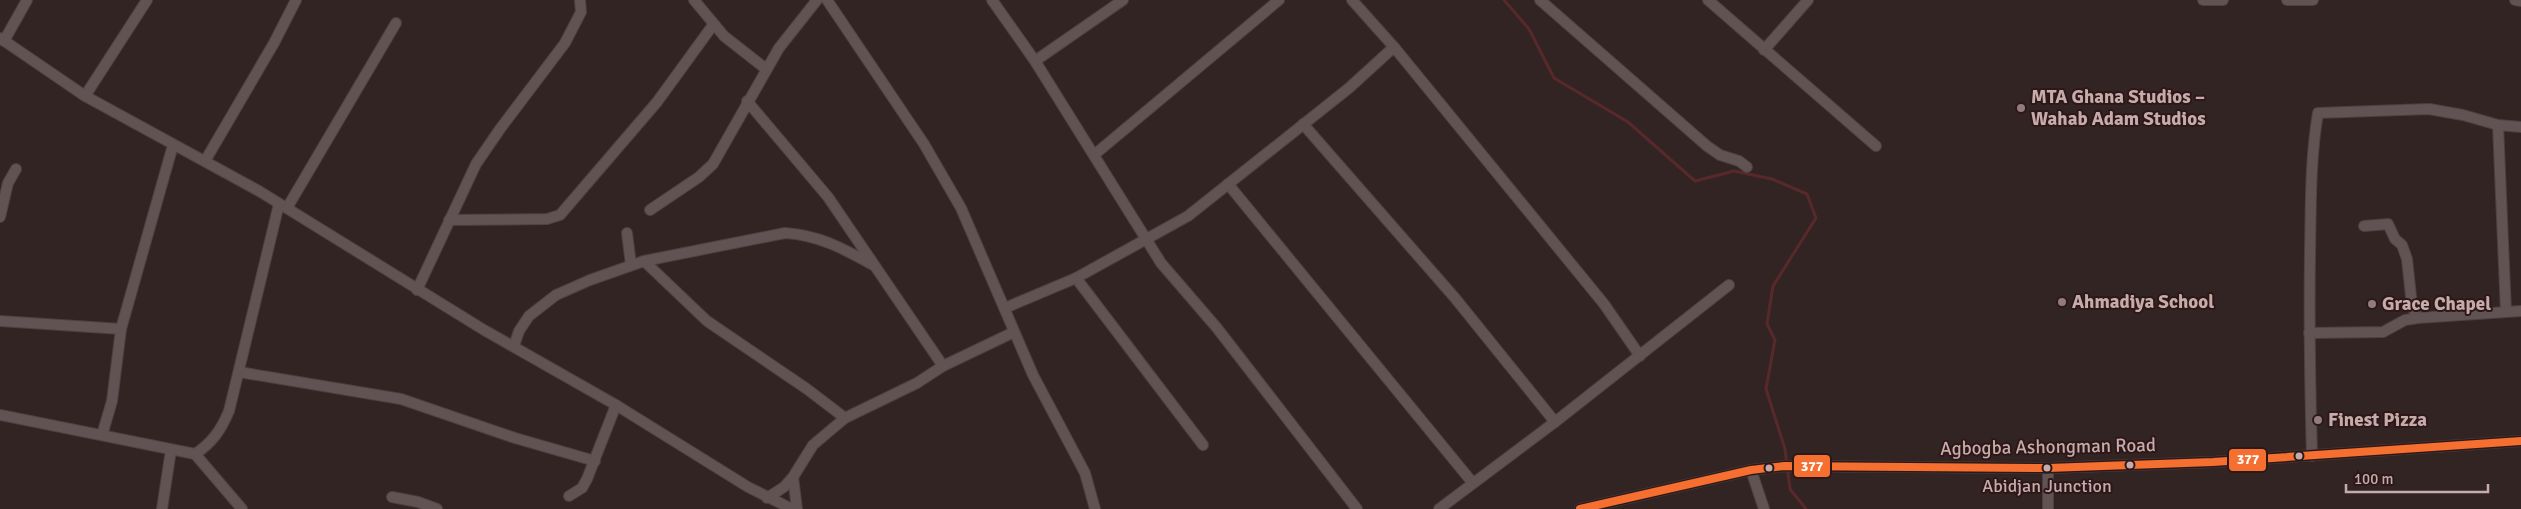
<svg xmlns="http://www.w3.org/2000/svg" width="2521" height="509" font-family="Signika,sans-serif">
<rect width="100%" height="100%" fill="#332424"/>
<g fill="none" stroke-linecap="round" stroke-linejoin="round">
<path stroke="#58292a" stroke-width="3" d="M1504,0L1529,29L1554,78L1628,122L1695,181L1734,171L1772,179L1807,194L1816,218L1773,286L1767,324L1775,340L1766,389L1785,449L1790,489L1806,509"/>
<g stroke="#4c4040" stroke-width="12">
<g id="minor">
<path d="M694,0L724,36L766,69"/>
<path d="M827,0L924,144L961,208L1033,375L1085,473L1095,509"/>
<path d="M992,0L1035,61L1161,263L1217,328L1357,509"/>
<path d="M1352,0L1394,47L1604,304L1640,356"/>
<path d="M1540,0L1707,146L1720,155L1739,161L1747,167"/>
<path d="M1708,0L1876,146"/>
<path d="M2203,0H2223"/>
<path d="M2287,0H2313"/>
<path d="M2515,0L2521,1"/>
<path d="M0,38L85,96L259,191L484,330L616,405L748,487L792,509"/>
<path d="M4,41L27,0"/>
<path d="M1764,50L1808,0"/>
<path d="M1035,61L1123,0"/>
<path d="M85,96L147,0"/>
<path d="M747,101L828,197L943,366"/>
<path d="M1303,124L1455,298L1555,422"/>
<path d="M2498,125L2506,312"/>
<path d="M1094,155L1279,0"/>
<path d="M205,161L274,43L296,0"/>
<path d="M1228,184L1472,482"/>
<path d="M287,208L396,23"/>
<path d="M650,210L699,177L713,164L779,48L817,0"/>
<path d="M0,217L8,183L16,169"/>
<path d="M449,220L547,219L560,215L657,102L713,25"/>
<path d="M2364,226L2388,224L2395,239L2402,245L2407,259L2412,306L2418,318"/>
<path d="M627,233L631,265"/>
<path d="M644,261L707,321L807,389L845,418"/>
<path d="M1076,278L1203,445"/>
<path d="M417,290L476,164L500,129L565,43L581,12L580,0"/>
<path d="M1005,308L1076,278L1188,216L1349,88L1394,47"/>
<path d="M0,321L121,329"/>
<path d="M2309,333L2383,332L2405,320L2418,318L2521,311"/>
<path d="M514,346L519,331L529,316L556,295L590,280L644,261L785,233C819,235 844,249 873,265"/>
<path d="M239,372L401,399L515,438L595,461"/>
<path d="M0,415L195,454L242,509"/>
<path d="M102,435L112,401L121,329L173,145"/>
<path d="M195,454C212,443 221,430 229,411L279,204"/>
<path d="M2312,456C2310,388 2309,321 2310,253C2311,206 2310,160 2318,113L2429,109L2463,115L2498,125L2521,127"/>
<path d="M2048,468V509"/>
<path d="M1751,470L1764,509"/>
<path d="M793,477L797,509"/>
<path d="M569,496L582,488L587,479L616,405"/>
<path d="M392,497L418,502L437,509"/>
<path d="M767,498L784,487L793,477L813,445L845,418L917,383L943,366L1014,332"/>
<path d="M162,509L171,450"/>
<path d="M1439,509L1555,422L1729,285"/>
<path d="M1580,509L1751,470L1784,466L2048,468L2213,462L2521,441"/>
</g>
</g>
<use href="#minor" stroke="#615353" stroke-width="10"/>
<g stroke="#2e1717" stroke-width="11">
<path id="bus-1" d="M1580,509L1751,470L1784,466L2048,468L2213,462L2521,441"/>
</g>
<use href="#bus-1" stroke="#f46f30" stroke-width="8"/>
</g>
<g fill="#937c7c" stroke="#2e1717" stroke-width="2">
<circle cx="2021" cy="108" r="5"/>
<circle cx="2062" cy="302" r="5"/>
<circle cx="2372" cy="304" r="5"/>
<circle cx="2318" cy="420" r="5"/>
</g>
<g fill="#c6abab" stroke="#2e1717" stroke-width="2">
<circle cx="2299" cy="456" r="4.5"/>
<circle cx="2130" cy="465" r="4.5"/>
<circle cx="1769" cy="468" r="4.5"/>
<circle cx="2047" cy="468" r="4.5"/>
</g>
<g text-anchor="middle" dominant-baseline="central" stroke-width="4" stroke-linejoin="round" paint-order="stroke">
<g font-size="18" fill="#c6abab" stroke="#2e1717">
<text x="2047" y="486">Abidjan Junction</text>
</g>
<g font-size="19" font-weight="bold" fill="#c6abab" stroke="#2e1717" text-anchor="start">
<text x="2031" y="97">MTA Ghana Studios –<tspan x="2031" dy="22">Wahab Adam Studios</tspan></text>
<text x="2072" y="302">Ahmadiya School</text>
<text x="2382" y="304">Grace Chapel</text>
<text x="2328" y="420">Finest Pizza</text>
</g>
<g font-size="19" fill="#c6abab" stroke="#2e1717">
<text transform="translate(2048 447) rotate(-1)">Agbogba Ashongman Road</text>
</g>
</g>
<g stroke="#2e1717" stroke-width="2">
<rect x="2228" y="448" width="39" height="24" rx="5" fill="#f46f30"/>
<rect x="1793" y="454" width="38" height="24" rx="5" fill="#f46f30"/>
</g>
<g font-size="14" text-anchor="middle" font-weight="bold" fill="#fff">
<text x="2248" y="464">377</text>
<text x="1812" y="471">377</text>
</g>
<path d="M2346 484v8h142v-8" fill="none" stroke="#c6abab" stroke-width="2.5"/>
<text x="2354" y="484" font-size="15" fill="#c6abab" stroke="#2e1717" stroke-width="4" paint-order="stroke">100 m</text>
</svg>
